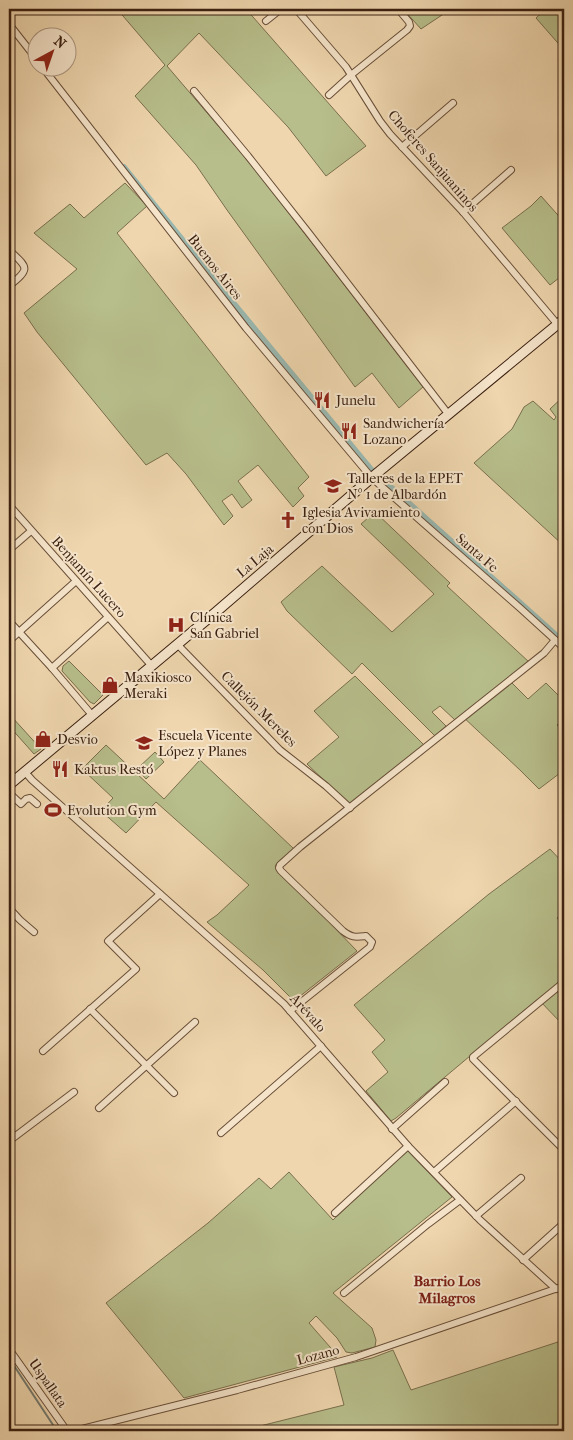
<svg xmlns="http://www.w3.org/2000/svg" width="573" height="1440" font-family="'IM FELL French Canon',serif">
<rect width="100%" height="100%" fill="#efd6ae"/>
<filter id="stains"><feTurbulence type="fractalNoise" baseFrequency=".004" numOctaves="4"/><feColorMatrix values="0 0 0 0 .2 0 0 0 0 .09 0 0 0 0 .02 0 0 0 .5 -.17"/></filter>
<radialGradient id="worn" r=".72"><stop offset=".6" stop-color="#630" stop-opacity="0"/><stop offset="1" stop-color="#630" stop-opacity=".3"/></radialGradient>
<g fill="#b7be8b" stroke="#796f4e">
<path d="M117,9H246L366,146L326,176L288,127L199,33L167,66L255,169L423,387L399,408L372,373L355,387L227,210L196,165L135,96L165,65Z"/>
<path d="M403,9H451L421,29Z"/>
<path d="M546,9H564V50L536,18Z"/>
<path d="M125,183L147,206L117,233L309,477L298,488L304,496L293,507L258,465L238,481L252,500L242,508L232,494L222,501L233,516L224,525L186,474L167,453L146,465L37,332L24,313L77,269L34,233L70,204L84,218Z"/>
<path d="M541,196L564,222V274L550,285L502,228L531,206Z"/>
<path d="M564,396V546L474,463L512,429L524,407L533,401L554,420L556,417L550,409Z"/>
<path d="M375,512L450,583L447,586L529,662L508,679L528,699L546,683L564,701V718L557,725L564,733V770L539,789C514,763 487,740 461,715L455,720L440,706L432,712L446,726L435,736L362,663L352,674L287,611L281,602L322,566L392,632L434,594L361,524Z"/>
<path d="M69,661L103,695L94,704L90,702L62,671L63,666Z"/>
<path d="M355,676L424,745L350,805L307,764L339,737L314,711Z"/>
<path d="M11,716L41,749L34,754L9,726V719Z"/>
<path d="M106,745L164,799L200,760L294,849L278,862L275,866L357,951L294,1001L263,970L207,922L217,915L249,885L156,802L126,833L101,811L113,798L82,769Z"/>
<path d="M155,752L164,762L146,779L137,769Z"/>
<path d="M550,849L564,864V911L557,918L564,927V977L560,981L564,988V1026L538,999L396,1118L391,1121L366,1091L388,1072L372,1052L385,1040L354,1005L489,894Z"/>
<path d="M407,1150L452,1197L333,1293L372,1328L376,1340L375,1347L352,1353L346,1352L337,1338L316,1316L309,1323L330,1347L337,1357L184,1398L106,1303L208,1223L259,1178L271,1189L289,1172L333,1220Z"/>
<path d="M564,1340V1431H240L344,1405L334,1367L372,1358L393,1350L411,1390Z"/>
</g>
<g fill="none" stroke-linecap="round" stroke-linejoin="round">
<path stroke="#747b70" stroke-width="2" d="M9,1358L57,1431"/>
<path stroke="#9ab8b0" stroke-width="5.5" d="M124,167L236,306L371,469L564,642"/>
<g stroke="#684e38" stroke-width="8">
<g id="minor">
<path d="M296,9L346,67L380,121L390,134L463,212L558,325"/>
<path d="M266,21L281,9"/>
<path d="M9,24L38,61"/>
<path d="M43,68L246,328L372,478L520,608L564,648"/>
<path d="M194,91L248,156L308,232L449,415"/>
<path d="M329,95L351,75L407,30L410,26L409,22L398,9"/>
<path d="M402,147L453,103"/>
<path d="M463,212L511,170"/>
<path d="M9,250C28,268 31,268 9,286"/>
<path d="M9,505L151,665"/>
<path d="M9,550L31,531"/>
<path d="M9,621L52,668L92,715"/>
<path d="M9,641L76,581"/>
<path d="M177,644L280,750L326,786L350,808"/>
<path d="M52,668L108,617"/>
<path d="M25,772L32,780L284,1004L408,1146L480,1220L556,1289"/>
<path d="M9,793L21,804L26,799L30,798L37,804"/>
<path d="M9,908L20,920L34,932"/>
<path d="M564,982L473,1057V1059L564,1150"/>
<path d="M90,1009L174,1093"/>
<path d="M290,1011L370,947L372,942L366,936C356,937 352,938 343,931L281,871L279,868L280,865L300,847L544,653L555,640"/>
<path d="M43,1051L136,969L108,941L160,894"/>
<path d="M99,1108L195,1022"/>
<path d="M392,1129L445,1082"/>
<path d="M221,1133L321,1046"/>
<path d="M9,1141L74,1092"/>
<path d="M434,1172L516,1101"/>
<path d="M335,1213L408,1146"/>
<path d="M476,1216L521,1178"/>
<path d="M523,1260L564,1223"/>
<path d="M344,1293L428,1224L460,1200"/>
<path d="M9,1349L67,1431"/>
<path d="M74,1431L237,1390L356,1357L564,1286"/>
</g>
</g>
<g stroke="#3b2011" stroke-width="11">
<path id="secondary" d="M9,785L216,612L376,474L564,319"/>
</g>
<use href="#minor" stroke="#f5e4ca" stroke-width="6"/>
<use href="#secondary" stroke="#f5e4ca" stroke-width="9"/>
</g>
<defs>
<g id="restaurant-bare" transform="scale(1.35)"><path d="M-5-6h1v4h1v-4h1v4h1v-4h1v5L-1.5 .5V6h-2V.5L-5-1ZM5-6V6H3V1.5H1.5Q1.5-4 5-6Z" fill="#8f2418" stroke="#f5e4ca" stroke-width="2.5" paint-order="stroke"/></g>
<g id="school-bare" transform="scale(1.35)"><path d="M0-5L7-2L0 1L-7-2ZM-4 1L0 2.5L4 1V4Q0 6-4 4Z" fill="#8f2418" stroke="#f5e4ca" stroke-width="2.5" paint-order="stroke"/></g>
<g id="church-bare" transform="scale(1.35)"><path d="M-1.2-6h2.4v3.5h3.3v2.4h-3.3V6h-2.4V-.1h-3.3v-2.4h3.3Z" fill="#8f2418" stroke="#f5e4ca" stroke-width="2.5" paint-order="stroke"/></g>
<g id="hospital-bare" transform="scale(1.35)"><path d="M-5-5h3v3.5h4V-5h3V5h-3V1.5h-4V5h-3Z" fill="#8f2418" stroke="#f5e4ca" stroke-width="2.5" paint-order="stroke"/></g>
<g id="shop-bare" transform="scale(1.35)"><path d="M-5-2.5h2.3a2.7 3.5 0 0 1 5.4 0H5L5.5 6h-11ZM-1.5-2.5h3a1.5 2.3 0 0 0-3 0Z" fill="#8f2418" stroke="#f5e4ca" stroke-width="2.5" paint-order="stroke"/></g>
<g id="stadium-bare" transform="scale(1.35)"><path d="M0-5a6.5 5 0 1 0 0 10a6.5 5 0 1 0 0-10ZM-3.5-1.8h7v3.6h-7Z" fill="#8f2418" stroke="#f5e4ca" stroke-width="2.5" paint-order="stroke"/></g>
</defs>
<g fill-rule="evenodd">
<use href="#restaurant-bare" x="322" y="400"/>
<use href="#restaurant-bare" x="349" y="431"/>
<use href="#school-bare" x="333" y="486"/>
<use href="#church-bare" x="288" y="520"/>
<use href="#hospital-bare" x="176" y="625"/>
<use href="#shop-bare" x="110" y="685"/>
<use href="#shop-bare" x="43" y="739"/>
<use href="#school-bare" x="144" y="743"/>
<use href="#restaurant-bare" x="60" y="769"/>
<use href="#stadium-bare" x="53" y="810"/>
</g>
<g text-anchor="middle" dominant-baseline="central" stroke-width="4" stroke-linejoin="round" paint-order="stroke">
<g font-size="14" fill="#3b2011" stroke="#f5e4ca">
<text transform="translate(433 161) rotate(49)">Choferes Sanjuaninos</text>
<text transform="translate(215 267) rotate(52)">Buenos Aires</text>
<text transform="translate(477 553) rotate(41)">Santa Fe</text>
<text transform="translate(255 561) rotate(-40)">La Laja</text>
<text transform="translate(89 577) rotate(48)">Benjamín Lucero</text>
<text transform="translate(259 709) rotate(45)">Callejón Mereles</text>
<text transform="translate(308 1013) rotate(48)">Arévalo</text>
<text transform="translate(318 1355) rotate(-15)">Lozano</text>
<text transform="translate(48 1383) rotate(55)">Uspallata</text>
</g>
<g font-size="14" fill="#3b2011" stroke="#f5e4ca" text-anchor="start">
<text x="336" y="400">Junelu</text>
<text x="363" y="423">Sandwichería<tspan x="363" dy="16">Lozano</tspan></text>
<text x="347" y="478">Talleres de la EPET<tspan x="347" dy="16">Nº 1 de Albardón</tspan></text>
<text x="302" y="512">Iglesia Avivamiento<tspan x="302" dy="16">con Dios</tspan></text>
<text x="190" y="617">Clínica<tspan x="190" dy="16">San Gabriel</tspan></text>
<text x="124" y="677">Maxikiosco<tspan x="124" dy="16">Meraki</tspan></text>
<text x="158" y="735">Escuela Vicente<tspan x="158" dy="16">López y Planes</tspan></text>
<text x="57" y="739">Desvio</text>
<text x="74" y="769">Kaktus Restó</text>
<text x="67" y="810">Evolution Gym</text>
</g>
<g font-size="15" font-weight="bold" fill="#7a1f14" stroke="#f5e4ca">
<text x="447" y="1281">Barrio Los<tspan x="447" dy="17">Milagros</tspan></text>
</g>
</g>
<rect width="573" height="1440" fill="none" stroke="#efd6ae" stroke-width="30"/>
<rect x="10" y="10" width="553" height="1420" fill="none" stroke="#3b2011" stroke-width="2.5"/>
<rect x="15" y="15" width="543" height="1410" fill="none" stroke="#3b2011"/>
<g transform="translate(52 52) rotate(40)"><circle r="24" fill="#f5e4ca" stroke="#ab9680"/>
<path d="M0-4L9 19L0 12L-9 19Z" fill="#8f2418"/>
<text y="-8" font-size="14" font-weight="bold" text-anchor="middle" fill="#3b2011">N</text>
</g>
<rect width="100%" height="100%" filter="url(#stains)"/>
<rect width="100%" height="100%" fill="url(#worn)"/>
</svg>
